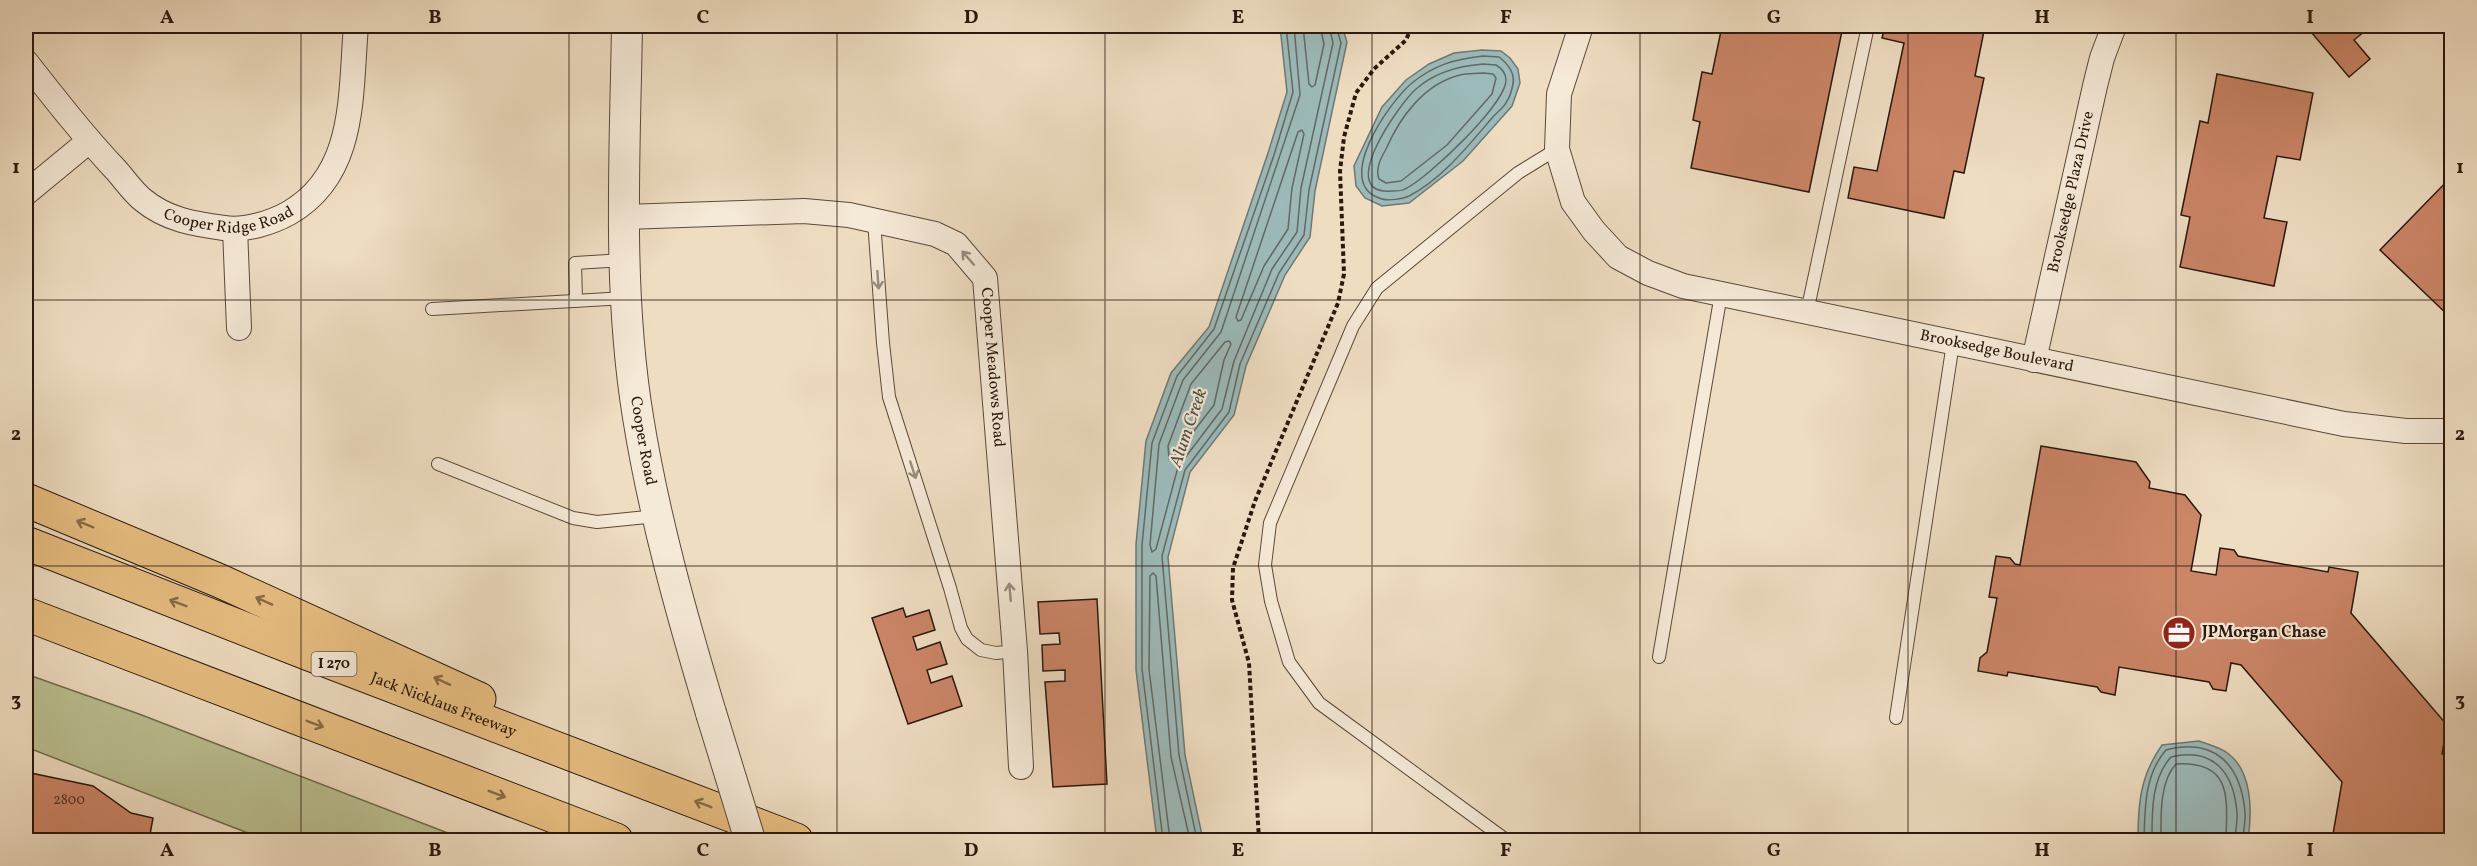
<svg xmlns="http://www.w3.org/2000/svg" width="2477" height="866" font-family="Vollkorn,serif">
<rect width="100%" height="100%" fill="#efddc2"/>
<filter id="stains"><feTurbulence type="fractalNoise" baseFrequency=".00333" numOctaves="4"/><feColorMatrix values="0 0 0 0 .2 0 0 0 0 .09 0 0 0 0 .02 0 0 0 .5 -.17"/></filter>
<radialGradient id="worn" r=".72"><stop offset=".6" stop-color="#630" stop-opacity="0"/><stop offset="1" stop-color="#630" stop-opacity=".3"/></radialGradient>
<path fill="#bbc092" stroke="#726c50" stroke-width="1.5" d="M26,674L139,714L466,840H266L26,747Z"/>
<g fill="#9cbaba" stroke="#6e7975" stroke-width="1.5">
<path d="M1280,26H1342L1347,42L1315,191L1310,237L1285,275L1246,366L1234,415L1190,472L1168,557L1185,755L1203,840H1157L1136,670V544L1146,441L1171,373L1209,327L1268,153L1287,92Z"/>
<path d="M1482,50L1501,51L1510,58L1518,69L1520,83L1512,106L1463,161L1409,203L1382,206L1365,198L1356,186L1354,166L1382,107L1406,80L1429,64L1454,53Z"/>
<path d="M2199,741C2207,744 2218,747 2226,752C2253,770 2252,812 2248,840H2138C2138,804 2140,776 2162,745Z"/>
</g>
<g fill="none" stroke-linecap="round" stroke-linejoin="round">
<g stroke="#626964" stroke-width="1.5">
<path d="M1294,26L1300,95L1221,332L1183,380L1159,444L1150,545L1152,552L1156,549L1178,467L1222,409L1234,361L1272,269L1297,232L1301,188L1333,43L1329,26"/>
<path d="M1303,26L1309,84L1312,87L1315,85L1324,44L1320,26"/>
<path d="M1483,56L1499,57C1508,64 1515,73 1513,84C1512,89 1510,97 1507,101C1504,108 1496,113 1492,118C1468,146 1442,179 1409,196C1403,199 1388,201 1382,199C1331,185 1389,102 1412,83C1434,65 1455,59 1483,56Z"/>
<path d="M1483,64L1496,65C1501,68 1506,73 1506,80C1506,104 1428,178 1405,189C1402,191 1396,191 1392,191C1334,196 1399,104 1416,89C1435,72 1458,66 1483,64Z"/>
<path d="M1483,73L1493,74L1496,78L1492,94L1447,145L1401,181L1386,183L1379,179C1375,169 1381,158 1386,149C1400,117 1424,84 1460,75C1467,73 1475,74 1483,73Z"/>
<path d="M1302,130L1304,134L1292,188L1288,229L1264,266L1241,320L1238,321L1236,317L1298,132Z"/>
<path d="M1229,341L1231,344L1224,360L1214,405L1173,458L1169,459L1168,446L1191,384L1225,342Z"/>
<path d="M1163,840L1142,669V545L1152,443L1177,376L1214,329L1274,155L1293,92L1286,26"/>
<path d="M1170,840L1149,669L1150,576L1153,573L1156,576L1171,757L1190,840"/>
<path d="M1197,840L1179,755L1162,556L1185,470L1229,412L1240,364L1279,273L1304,235L1309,190L1341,43L1336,26"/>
<path d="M2144,840C2145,810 2144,775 2166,750C2216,737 2241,766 2245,812C2246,821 2243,831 2243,840"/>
<path d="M2152,840C2152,813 2151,779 2171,757C2214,747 2234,773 2237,813C2238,822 2235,831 2235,840"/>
<path d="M2161,840C2161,818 2159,782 2176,764C2233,761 2227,799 2226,840"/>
</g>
</g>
<g fill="#cb8567" stroke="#29180d" stroke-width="1.5">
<path d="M1722,26H1843L1809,192L1691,168L1700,122L1693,120L1702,72L1712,74Z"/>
<path d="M1885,26H1985L1975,76L1984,78L1964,173L1954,171L1944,218L1848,198L1854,167L1877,171L1904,43L1882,38Z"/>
<path d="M2306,26H2371L2354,40L2370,59L2349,77Z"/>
<path d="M2217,74L2313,93L2300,160L2277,156L2264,218L2287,222L2274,286L2180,267L2190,217L2181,215L2200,121L2208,123Z"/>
<path d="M2452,176V319L2380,250Z"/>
<path d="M2041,446L2136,462L2150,482L2149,488L2185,495L2201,515L2191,571L2216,575L2220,548L2234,550L2238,556L2328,572L2329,567L2358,572L2351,613L2447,725L2442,754L2452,756V826L2449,840H2332L2342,782L2241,665L2231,663L2226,691L2213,689L2209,682L2119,667L2115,695L2101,692L2097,687L2008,672L2007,676L1978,671L1980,658L1987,652L1997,598L1989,597L1996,556L2010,558L2015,564L2020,565Z"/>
<path d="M1097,599L1107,784L1053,787L1045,682L1065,681V670L1043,671L1042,645L1060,644L1059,633L1040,634L1038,602Z"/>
<path d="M903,608L906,617L929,610L935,630L913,637L917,650L940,642L947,664L927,670L931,683L952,676L962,706L908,724L872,618Z"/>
<path d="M26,772L93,786L131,813L153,818L149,840H26Z"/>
</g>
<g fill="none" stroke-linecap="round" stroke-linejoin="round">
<g stroke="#5a493a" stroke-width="14">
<g id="service">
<path d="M874,221L883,343L889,397L950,588L961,628L967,639L981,650L996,653L1015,651"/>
<path d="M576,301L575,263L624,260"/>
<path d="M432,309L626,298"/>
<path d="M1807,312L1868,26"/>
<path d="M438,464L573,518L597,522L657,516"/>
<path d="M1659,657L1721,294"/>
<path d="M1896,718L1953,343"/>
<path d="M1506,840L1319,703L1289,662L1271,601L1265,565L1270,523L1353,326L1377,288L1518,173L1557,149"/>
</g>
</g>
<g stroke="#5a493a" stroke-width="26">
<g id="minor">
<path id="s1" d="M1581,26L1559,94L1557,149L1573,202L1594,231L1618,257L1648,273L1683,286L2344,424L2406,431H2452"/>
<path id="s2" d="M26,62C55,99 84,136 116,170C125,180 133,192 143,200C167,220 195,224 224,228C245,231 271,223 289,213C357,174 350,94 356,26"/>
<path d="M26,193L89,141"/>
<path id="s3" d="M624,217L804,211L849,215L935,234L956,244L985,278L1015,651L1021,767"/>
<path d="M235,229L239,328"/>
<path id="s4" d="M2034,360L2095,86L2102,58L2114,26"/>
</g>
</g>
<g stroke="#5a493a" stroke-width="32">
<g id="tertiary">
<path id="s5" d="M627,26C625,155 617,288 638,417C654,517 682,616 711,713"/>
</g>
</g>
<g stroke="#29180d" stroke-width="35">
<g id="motorway">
<path d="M26,500L220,581L479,699"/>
<path id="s6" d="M26,543L309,654L796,840"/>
<path d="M26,614L616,840"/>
</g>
</g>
<path stroke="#29180d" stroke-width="4" stroke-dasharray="4.5 3" stroke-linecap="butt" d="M1259,840L1249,663L1232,600L1233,568L1255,501L1338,303L1344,274L1340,171L1344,137L1356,93L1374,69L1406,40L1412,26"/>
<use href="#service" stroke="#f5e9d7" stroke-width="12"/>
<use href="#minor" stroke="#f5e9d7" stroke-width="24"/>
<use href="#tertiary" stroke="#f5e9d7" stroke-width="30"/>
<use href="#motorway" stroke="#e8be81" stroke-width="33"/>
<g stroke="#5a493a" stroke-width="32" stroke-linecap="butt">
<path id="tertiary-bridge" d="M711,713L750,840"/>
</g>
<use href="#tertiary-bridge" stroke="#f5e9d7" stroke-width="30"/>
</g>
<defs><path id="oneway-shaft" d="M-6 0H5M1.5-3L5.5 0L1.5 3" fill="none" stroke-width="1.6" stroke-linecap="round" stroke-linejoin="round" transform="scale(1.5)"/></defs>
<g stroke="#998b7c">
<use href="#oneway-shaft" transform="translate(968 258) rotate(-131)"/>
<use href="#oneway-shaft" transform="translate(878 280) rotate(86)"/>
<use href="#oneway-shaft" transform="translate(913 470) rotate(72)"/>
<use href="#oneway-shaft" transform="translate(1010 592) rotate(-95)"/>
</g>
<g stroke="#886b47">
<use href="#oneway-shaft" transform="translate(85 524) rotate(-158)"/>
<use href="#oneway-shaft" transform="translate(264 601) rotate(-156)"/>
<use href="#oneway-shaft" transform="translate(178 603) rotate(-159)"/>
<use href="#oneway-shaft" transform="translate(442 681) rotate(-155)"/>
<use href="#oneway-shaft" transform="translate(315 724) rotate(21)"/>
<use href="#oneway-shaft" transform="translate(497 794) rotate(21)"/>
<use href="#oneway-shaft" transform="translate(703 804) rotate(-159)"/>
</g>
<path fill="none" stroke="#29180d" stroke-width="1.5" stroke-opacity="0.55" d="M301,26V840M569,26V840M837,26V840M1105,26V840M1372,26V840M1640,26V840M1908,26V840M2176,26V840M26,300H2452M26,566H2452"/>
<defs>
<g id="office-disc" transform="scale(1.725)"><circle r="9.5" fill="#8f2418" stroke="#f5e9d7"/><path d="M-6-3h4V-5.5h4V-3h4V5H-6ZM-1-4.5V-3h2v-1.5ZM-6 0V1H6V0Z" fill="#fff"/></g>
</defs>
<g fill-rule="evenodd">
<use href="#office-disc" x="2179" y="633"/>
</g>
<g text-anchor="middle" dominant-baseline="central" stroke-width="4.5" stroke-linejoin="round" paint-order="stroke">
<g font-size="14" fill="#523324">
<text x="69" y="800">2800</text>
</g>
<rect fill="#f5e9d7" stroke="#66574a" stroke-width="1.5" x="311.5" y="652" width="45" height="24" rx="4.5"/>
<g font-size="15" font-weight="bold" fill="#29180d">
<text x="334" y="664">I 270</text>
</g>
<g font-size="16" fill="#29180d" stroke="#f5e9d7">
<text stroke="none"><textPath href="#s4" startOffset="172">Brooksedge Plaza Drive</textPath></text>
<text stroke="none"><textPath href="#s2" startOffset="273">Cooper Ridge Road</textPath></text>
<text stroke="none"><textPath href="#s1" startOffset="645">Brooksedge Boulevard</textPath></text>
<text stroke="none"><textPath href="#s3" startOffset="471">Cooper Meadows Road</textPath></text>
<text stroke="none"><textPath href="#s5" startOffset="416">Cooper Road</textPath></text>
<text stroke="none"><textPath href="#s6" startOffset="448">Jack Nicklaus Freeway</textPath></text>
</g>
<g font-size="16" font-weight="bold" fill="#29180d" stroke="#f5e9d7" text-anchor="start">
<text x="2202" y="633">JPMorgan Chase</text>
</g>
<g font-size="18" font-style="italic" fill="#51514a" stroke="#f5e9d7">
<text transform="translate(1189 428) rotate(-71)">Alum Creek</text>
</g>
</g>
<rect width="2477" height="866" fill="none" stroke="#efddc2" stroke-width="66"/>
<rect x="33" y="33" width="2411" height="800" fill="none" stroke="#29180d" stroke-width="2"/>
<g font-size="20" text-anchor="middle" font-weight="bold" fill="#29180d">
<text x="167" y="23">A</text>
<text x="435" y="23">B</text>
<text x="703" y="23">C</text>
<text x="971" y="23">D</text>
<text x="1238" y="23">E</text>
<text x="1506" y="23">F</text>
<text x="1774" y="23">G</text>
<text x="2042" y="23">H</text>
<text x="2310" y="23">I</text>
<text x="16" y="173">1</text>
<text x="2460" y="173">1</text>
<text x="16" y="440">2</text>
<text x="2460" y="440">2</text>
<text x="16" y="706">3</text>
<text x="2460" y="706">3</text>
<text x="167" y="856">A</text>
<text x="435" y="856">B</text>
<text x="703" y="856">C</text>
<text x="971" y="856">D</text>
<text x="1238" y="856">E</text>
<text x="1506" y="856">F</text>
<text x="1774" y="856">G</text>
<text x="2042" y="856">H</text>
<text x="2310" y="856">I</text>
</g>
<rect width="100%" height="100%" filter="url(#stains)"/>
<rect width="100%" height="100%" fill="url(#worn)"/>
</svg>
